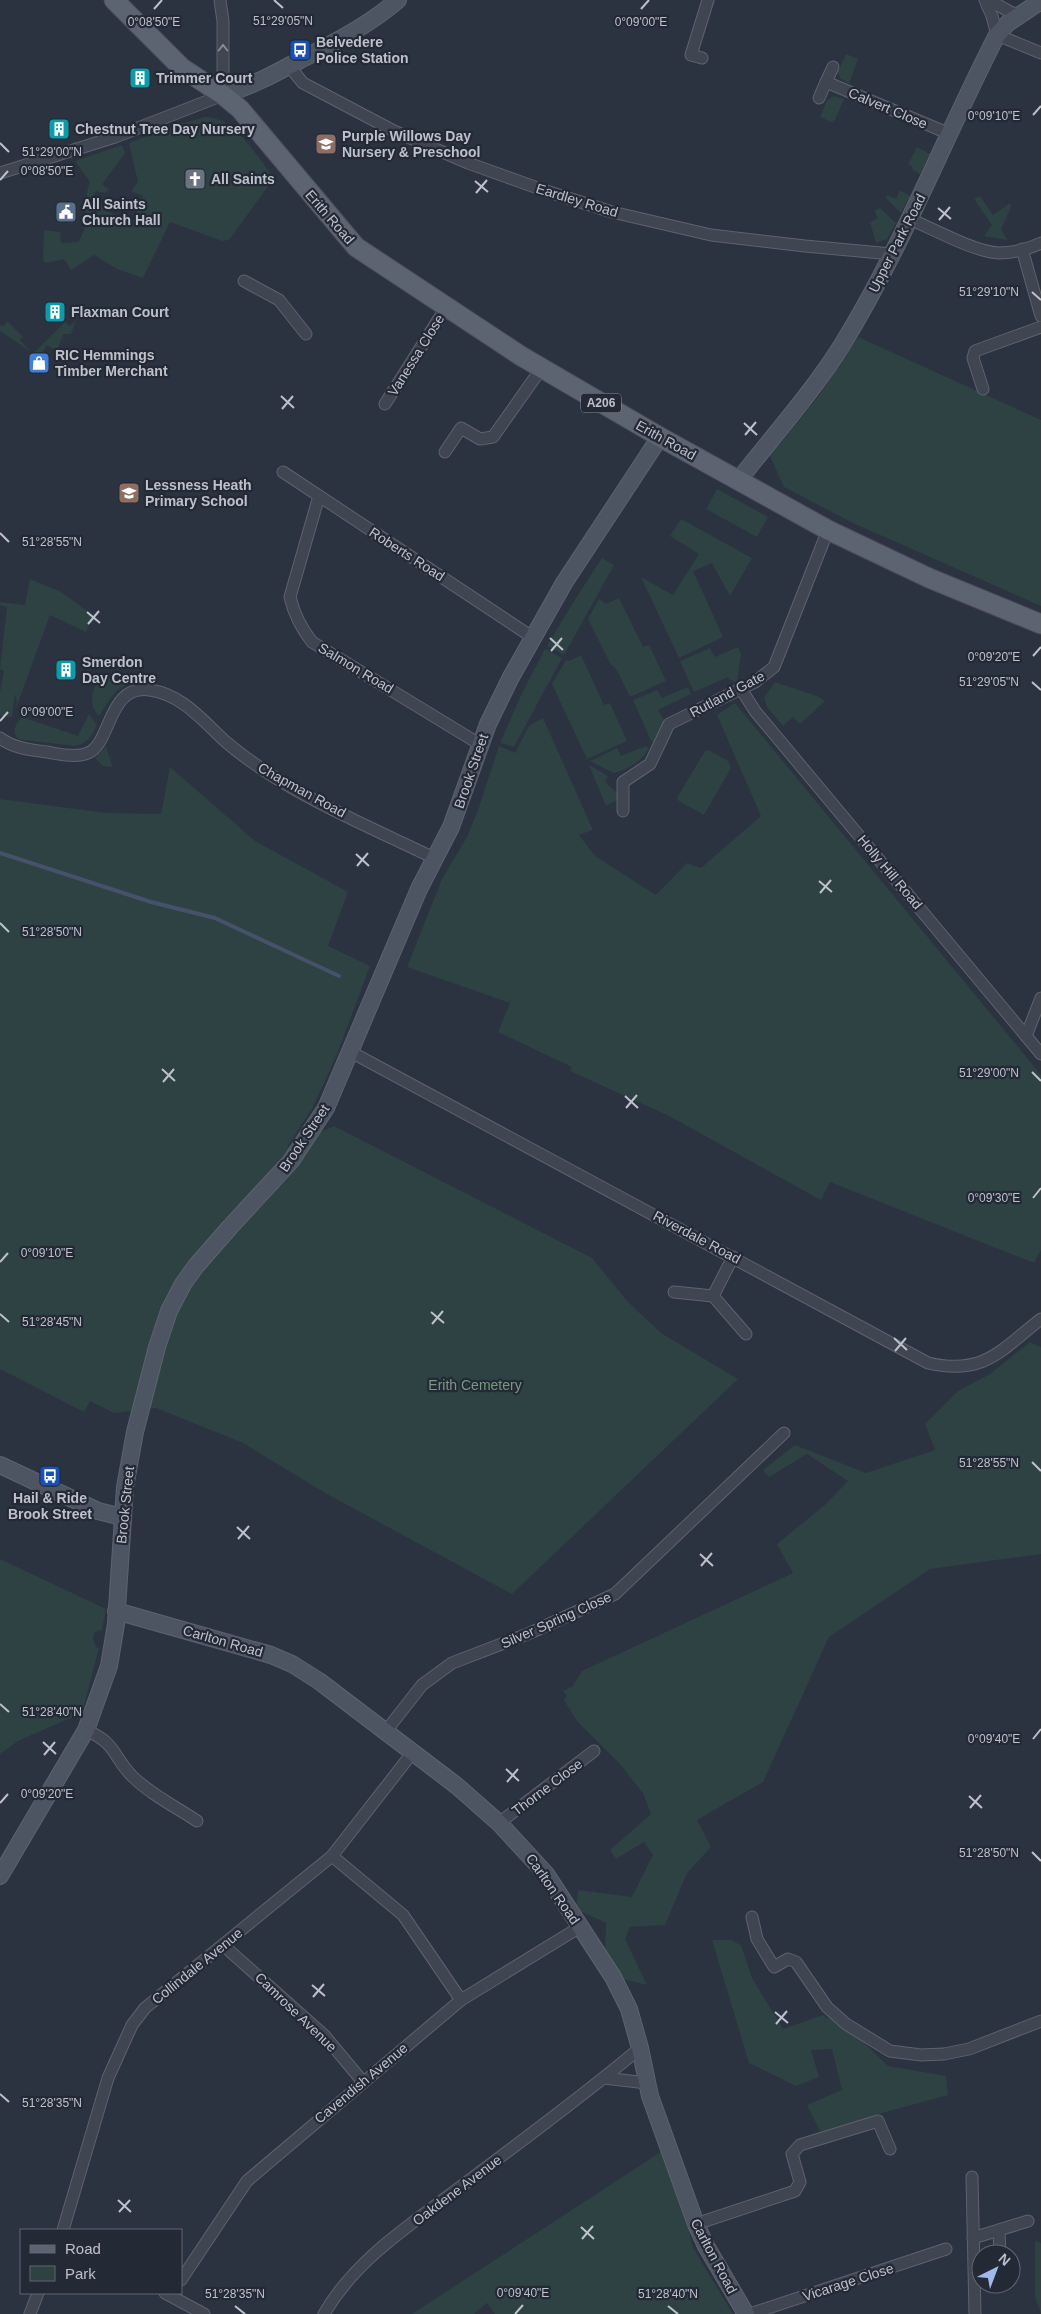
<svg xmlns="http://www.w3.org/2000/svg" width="1041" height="2314" font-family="Arial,sans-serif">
<rect width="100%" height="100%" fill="#2b3341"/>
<g fill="#2e4143">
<path d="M846,54L858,59L849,84L840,78L838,72Z"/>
<path d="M834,96L844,99L835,120L831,122L820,117L827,100Z"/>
<path d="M205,117C236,117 256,156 274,178L229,240L222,241L170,222L143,278L117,269L94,255L71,270L64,259L46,263L43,261L44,230L60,232L61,243L78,242C91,226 82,200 90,182L75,161L122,145L125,153L103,183V185L109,190L105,193L96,191L91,200L105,205L103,210L133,221L143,196L131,191L138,182L129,143L180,124Z"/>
<path d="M917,147L930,154L920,174L913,170L912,166L908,164Z"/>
<path d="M900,190L910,196L901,213L886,198L887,195L896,199Z"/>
<path d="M980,196L993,215L1010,203L1011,207L1001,229L1007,240L984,236L992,225L974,199Z"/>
<path d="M880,208L896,223L887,239L876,243L870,222L878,218L874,211Z"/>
<path d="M76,320L71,334H63L57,351L47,345L40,356L34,353L65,322L70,326Z"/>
<path d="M7,321L23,337L20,340L31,352L0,331V325L4,326Z"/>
<path d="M858,337L1041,420V606L855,524L784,487L770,456L818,397Z"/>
<path d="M717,489L768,517L757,537L706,509Z"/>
<path d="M681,519L752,558L730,596L712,563L693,571L723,637L679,658L641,577L673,595L699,554L670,536Z"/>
<path d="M602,558L614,565L564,655L547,646L576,598Z"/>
<path d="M30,579L61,592L97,618L89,625L86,632L50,615L15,711L17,701L15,694L12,717L0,716V692L4,671L0,669L7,607L0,605V602L25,605Z"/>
<path d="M619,598L643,647L649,645L666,681L630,697L617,670L610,663L588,619L599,599L606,604Z"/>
<path d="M738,647L741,654L737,682L730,680L728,677L694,692L680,661L710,648L715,657Z"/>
<path d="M545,649L562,658L514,747L500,743L522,693Z"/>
<path d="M581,655L604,705L610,703L627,741L587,759L552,684L566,660L569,661Z"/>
<path d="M121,673L130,678L132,684C114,686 108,704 99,716C88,707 91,686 102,678C108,674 115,673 121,673Z"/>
<path d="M775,682L817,696L825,701L800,724L793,717L783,726L767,707L764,698Z"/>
<path d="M688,687L691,694L658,710L664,720L662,727L652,743L633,700L657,690L662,698Z"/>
<path d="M735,703L1041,1075V1250L1034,1263L830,1182L821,1200L669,1116L570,1071L572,1067L498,1032L510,1003L407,967L442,879L467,837L479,807L499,746L515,753L529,726L543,718L593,830L579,835L595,856L656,895L687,863L701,868L761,816L717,715Z"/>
<path d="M89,714L97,725C92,736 88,743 75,746L23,740L18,739C11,730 16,724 22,717L78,736Z"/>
<path d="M646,746L649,748C641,762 629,769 614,773L590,761L617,748L621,756Z"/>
<path d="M106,747L112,765V767L103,766L95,758Z"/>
<path d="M708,750L728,761L731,768L704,815L679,801L677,798L705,751Z"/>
<path d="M589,765L608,776L605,782L617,793L619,799L606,806Z"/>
<path d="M170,767L255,841L348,892L328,946L370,966L336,1057L313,1107L287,1147L334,1126L592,1258L628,1302L661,1333L738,1379L512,1594L325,1493L243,1443L156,1408L114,1413L90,1401L84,1412L0,1369V799L106,813L161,814Z"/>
<path d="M1030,1342L1041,1347V1554L930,1569L829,1637L763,1782L697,1820L711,1847L687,1873L665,1925L630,1927L625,1939L647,1985L619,1978L605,1952L606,1923L576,1909L578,1890L632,1897L653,1855L644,1842L616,1859L610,1850L651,1814L643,1793L619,1763L577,1721L564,1700L567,1696L563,1691L573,1686L582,1671L793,1573L777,1544L827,1503L848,1481L807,1454L769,1477L763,1470L795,1445L866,1473L935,1450L925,1424L958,1391L990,1374Z"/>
<path d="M0,1559L106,1609L102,1630L95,1632L93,1638L96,1647L99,1648L82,1713L18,1741L0,1754Z"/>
<path d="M712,1940H731L741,1945L752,1978L783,2029L823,2015L853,2032L888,2066L946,2076L948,2095L882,2113L822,2135L807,2105L842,2090L832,2049L811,2050L819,2077L796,2086L749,2063Z"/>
<path d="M670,2146L693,2248L733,2314H495L487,2303L474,2314H412Z"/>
<path d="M1035,2241L1041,2243V2314L1035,2296Z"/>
</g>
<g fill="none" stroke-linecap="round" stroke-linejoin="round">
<path stroke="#455269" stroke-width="4" d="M0,853L151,902L215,918L339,976"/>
<g stroke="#5d636e" stroke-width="13">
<g id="street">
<path d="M985,0L992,16L997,35L1041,53"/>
<path d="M989,0L1012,13L1022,14"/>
<path d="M702,58L691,55L708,0"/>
<path d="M289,66L303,83L394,131L468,163L546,191L612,212L711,235L805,246L892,254"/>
<path d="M833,67L826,82L950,134"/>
<path d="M819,98L826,82"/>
<path d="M0,173L115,137L223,95V21L220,0"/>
<path d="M910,219C933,229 975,252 999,253C1012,253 1029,249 1041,243"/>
<path d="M1022,249L1041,316"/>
<path d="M244,281L279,300L306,334"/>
<path d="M983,389L973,358L975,351L1041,327"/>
<path d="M385,404L447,306"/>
<path d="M445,452L461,428L480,439L493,437L541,369"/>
<path d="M283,472L532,637"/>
<path d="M319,496L290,597C294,614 301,628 312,642L481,745"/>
<path d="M741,689L755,711L1041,1054"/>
<path d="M0,738C13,748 31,750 47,752C59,754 76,758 88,753C112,743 107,684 150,690C183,695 202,720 226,742C286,793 364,824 434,858"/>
<path d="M623,811V782L650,764L669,724L755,682L774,667L828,530"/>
<path d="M1026,1036L1041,998"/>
<path d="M351,1052L928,1363C984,1376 1001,1350 1041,1319"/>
<path d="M674,1292L713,1296L733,1257"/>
<path d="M713,1296L746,1334"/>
<path d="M86,1730C117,1744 112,1755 132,1776C150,1794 176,1807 197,1821"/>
<path d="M386,1731L422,1685L452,1663L530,1633L615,1594L784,1433"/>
<path d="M499,1823L594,1751"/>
<path d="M332,1856L403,1915L461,2000"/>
<path d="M752,1917L757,1939L774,1967L788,1959L796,1962L827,2007L846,2024L890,2051L921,2055L944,2054L969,2049L1041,2021"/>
<path d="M224,1946L324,2035L363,2082"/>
<path d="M604,2078L647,2083"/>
<path d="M972,2177L975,2314"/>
<path d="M696,2224L795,2191L800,2182L792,2154L800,2145L878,2121L890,2149"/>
<path d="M63,2230L108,2078L132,2025L145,2008L332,1856L413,1752"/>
<path d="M999,2230L1000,2254"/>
<path d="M973,2238L1028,2221"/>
<path d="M181,2280L247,2181L461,2000L580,1927"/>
<path d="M165,2293L204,2314"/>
<path d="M30,2314L38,2293"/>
<path d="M324,2314C355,2260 410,2225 459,2188C520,2142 582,2097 640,2048"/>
<path d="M750,2314L946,2249"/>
</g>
</g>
<g stroke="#5d636e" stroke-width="18">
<g id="secondary">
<path d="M223,95C250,87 274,74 300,60C334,43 369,25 398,0"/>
<path d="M738,481C773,436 812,393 842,345C903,246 944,138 997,35L1008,23L1041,1"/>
<path d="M0,1465L98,1511L122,1517"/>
<path d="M116,1611L271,1655L292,1664L319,1681L457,1786L499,1823L546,1874L613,1977L629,2009L640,2048L650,2096L696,2224L706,2246L746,2314"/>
<path d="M0,1876L86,1730L109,1666L116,1624L125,1487L135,1432L157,1347L169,1311L183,1284L196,1266L230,1227L291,1161L326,1108L419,889L451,827L488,724L511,677L564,583L660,437"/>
</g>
</g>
<g stroke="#494e5a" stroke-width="21">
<path id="primary" d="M114,0L182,68L223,95L240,109L356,247L521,356L660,437L828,530L929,578L1041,624"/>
</g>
<use href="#street" stroke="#3f4551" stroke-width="11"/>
<use href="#secondary" stroke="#4d5563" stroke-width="16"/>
<use href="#primary" stroke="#5d6471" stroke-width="19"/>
</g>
<defs><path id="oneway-chevron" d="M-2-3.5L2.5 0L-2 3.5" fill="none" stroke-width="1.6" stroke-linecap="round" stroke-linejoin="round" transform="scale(1.25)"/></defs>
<use stroke="#848994" href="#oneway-chevron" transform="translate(223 48) rotate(-90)"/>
<path fill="none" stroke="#bcc1cb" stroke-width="2" d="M274,0L283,8M154,9L162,0M641,9L649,0M1033,115L1041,106M0,143L9,152M0,180L8,171M475,181L488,192M476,193L487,180M938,208L951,219M939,220L950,207M1032,292L1041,300M281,396L294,408M282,409L293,396M744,423L757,435M745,435L756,422M0,533L9,542M87,612L100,623M88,624L99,611M550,638L563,650M551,651L562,638M1033,656L1041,647M1032,682L1041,690M0,721L8,712M356,854L369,866M357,866L368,853M819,881L832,892M820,893L831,880M0,923L9,932M162,1069L175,1081M1032,1072L1041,1081M163,1082L174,1069M625,1096L638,1108M626,1108L637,1095M1033,1198L1041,1188M0,1262L8,1253M431,1312L444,1323M0,1314L9,1322M432,1324L443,1311M894,1338L907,1350M895,1351L906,1338M1032,1462L1041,1471M237,1527L250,1539M238,1539L249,1526M700,1554L713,1566M701,1566L712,1553M0,1704L9,1712M1033,1739L1041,1729M43,1742L56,1754M44,1755L55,1742M506,1769L519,1781M507,1782L518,1769M969,1796L982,1808M0,1803L8,1794M970,1808L981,1795M1032,1852L1041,1861M312,1985L325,1996M313,1997L324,1984M775,2012L788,2023M776,2024L787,2011M0,2094L9,2102M118,2200L131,2212M119,2212L130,2200M581,2227L594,2239M582,2239L593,2226M235,2306L245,2314M668,2306L678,2314M515,2314L523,2305"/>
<defs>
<g id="bus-square" transform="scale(1.125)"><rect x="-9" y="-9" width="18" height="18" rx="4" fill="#1a4fb4" stroke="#232a36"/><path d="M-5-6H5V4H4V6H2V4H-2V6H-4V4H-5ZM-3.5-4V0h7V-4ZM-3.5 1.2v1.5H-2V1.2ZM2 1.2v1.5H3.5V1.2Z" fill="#fff"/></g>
<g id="building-square" transform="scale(1.125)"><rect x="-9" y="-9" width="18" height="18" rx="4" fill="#0f9aa8" stroke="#232a36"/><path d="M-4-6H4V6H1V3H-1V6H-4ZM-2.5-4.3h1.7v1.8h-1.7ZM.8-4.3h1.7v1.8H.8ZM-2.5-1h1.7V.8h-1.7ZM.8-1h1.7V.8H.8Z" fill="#fff"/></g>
<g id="school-square" transform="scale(1.125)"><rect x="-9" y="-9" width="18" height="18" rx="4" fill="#8d6e63" stroke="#232a36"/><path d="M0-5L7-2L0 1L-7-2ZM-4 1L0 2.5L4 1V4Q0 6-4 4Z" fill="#fff"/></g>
<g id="church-square" transform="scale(1.125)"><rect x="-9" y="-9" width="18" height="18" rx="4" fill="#6b7280" stroke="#232a36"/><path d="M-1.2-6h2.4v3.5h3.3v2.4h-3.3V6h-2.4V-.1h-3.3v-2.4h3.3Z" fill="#fff"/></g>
<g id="civic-square" transform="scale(1.125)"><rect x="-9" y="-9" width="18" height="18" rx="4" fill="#5c6f8a" stroke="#232a36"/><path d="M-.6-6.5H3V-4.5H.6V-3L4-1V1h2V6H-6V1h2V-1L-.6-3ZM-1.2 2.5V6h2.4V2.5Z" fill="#fff"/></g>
<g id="shop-square" transform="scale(1.125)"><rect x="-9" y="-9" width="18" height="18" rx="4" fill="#3f7fe0" stroke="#232a36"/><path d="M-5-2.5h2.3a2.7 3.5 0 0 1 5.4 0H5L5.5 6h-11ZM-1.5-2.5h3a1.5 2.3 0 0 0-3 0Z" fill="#fff"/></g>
</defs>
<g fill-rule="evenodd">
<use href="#bus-square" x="300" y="50"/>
<use href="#building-square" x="140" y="78"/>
<use href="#building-square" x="59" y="129"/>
<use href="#school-square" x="326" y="144"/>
<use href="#church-square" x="195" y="179"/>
<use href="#civic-square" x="66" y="212"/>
<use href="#building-square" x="55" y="312"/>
<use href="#shop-square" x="39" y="363"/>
<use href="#school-square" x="129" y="493"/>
<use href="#building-square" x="66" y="670"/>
<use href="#bus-square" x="50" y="1476"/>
</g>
<g text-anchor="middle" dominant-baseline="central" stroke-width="4.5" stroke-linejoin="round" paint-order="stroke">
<rect fill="#232a36" stroke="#8e949e" stroke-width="1" x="581" y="393.5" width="40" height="19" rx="4"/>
<g font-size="12" font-weight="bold" fill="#bcc1cb">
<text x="601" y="403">A206</text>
</g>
<g font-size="14" font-weight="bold" fill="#bcc1cb" stroke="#232a36" text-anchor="start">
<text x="316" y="42">Belvedere<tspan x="316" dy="16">Police Station</tspan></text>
<text x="156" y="78">Trimmer Court</text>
<text x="75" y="129">Chestnut Tree Day Nursery</text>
<text x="342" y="136">Purple Willows Day<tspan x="342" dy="16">Nursery &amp; Preschool</tspan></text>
<text x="211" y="179">All Saints</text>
<text x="82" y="204">All Saints<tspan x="82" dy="16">Church Hall</tspan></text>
<text x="71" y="312">Flaxman Court</text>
<text x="55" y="355">RIC Hemmings<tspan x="55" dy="16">Timber Merchant</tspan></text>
<text x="145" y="485">Lessness Heath<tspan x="145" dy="16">Primary School</tspan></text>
<text x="82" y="662">Smerdon<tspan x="82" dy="16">Day Centre</tspan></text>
<text x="50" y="1498" text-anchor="middle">Hail &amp; Ride<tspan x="50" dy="16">Brook Street</tspan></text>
</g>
<g font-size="14" fill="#bcc1cb" stroke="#232a36">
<text transform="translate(888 108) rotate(23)">Calvert Close</text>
<text transform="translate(577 200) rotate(17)">Eardley Road</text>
<text transform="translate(330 217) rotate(49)">Erith Road</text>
<text transform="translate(897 243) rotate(-63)">Upper Park Road</text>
<text transform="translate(416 355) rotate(-58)">Vanessa Close</text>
<text transform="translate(666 440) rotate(29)">Erith Road</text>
<text transform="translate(407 554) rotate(33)">Roberts Road</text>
<text transform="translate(356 668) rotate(31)">Salmon Road</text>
<text transform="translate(727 694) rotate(-28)">Rutland Gate</text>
<text transform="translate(471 771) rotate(-71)">Brook Street</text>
<text transform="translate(302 790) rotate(29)">Chapman Road</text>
<text transform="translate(890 872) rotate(50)">Holly Hill Road</text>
<text transform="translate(304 1138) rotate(-56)">Brook Street</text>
<text transform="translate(697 1237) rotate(28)">Riverdale Road</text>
<text transform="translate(125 1505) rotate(-84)">Brook Street</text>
<text transform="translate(556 1620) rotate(-24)">Silver Spring Close</text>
<text transform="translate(223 1641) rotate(16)">Carlton Road</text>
<text transform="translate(547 1787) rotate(-37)">Thorne Close</text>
<text transform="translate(553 1889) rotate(55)">Carlton Road</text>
<text transform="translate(197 1966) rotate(-39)">Collindale Avenue</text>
<text transform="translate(296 2012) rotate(44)">Camrose Avenue</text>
<text transform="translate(361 2083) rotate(-40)">Cavendish Avenue</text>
<text transform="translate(457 2190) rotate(-37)">Oakdene Avenue</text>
<text transform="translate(714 2256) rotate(62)">Carlton Road</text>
<text transform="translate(848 2282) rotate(-18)">Vicarage Close</text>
</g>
<g font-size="14" fill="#769980" stroke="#232a36">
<text x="475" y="1385">Erith Cemetery</text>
</g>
</g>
<g font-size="12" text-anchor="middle" fill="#bcc1cb" stroke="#232a36" stroke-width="4.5" stroke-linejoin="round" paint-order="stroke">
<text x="283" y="25">51°29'05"N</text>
<text x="154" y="26">0°08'50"E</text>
<text x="641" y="26">0°09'00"E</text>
<text x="994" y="120">0°09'10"E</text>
<text x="52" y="156">51°29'00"N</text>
<text x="47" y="175">0°08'50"E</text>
<text x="989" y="296">51°29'10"N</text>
<text x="52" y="546">51°28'55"N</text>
<text x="994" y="661">0°09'20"E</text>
<text x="989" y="686">51°29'05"N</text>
<text x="47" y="716">0°09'00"E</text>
<text x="52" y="936">51°28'50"N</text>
<text x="989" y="1077">51°29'00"N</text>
<text x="994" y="1202">0°09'30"E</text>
<text x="47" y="1257">0°09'10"E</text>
<text x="52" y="1326">51°28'45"N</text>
<text x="989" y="1467">51°28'55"N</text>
<text x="52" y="1716">51°28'40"N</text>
<text x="994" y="1743">0°09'40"E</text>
<text x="47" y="1798">0°09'20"E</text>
<text x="989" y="1857">51°28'50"N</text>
<text x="52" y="2107">51°28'35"N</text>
<text x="523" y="2297">0°09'40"E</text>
<text x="235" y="2298">51°28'35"N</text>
<text x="668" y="2298">51°28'40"N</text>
</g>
<rect x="20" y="2229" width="162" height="65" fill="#232a36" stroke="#606672"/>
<rect x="30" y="2245" width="25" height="8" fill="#5d6471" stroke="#606672"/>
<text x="65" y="2254" font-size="15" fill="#bcc1cb">Road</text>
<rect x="30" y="2266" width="25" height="15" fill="#2e4143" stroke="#606672"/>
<text x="65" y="2279" font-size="15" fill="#bcc1cb">Park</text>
<g transform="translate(996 2269) rotate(42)"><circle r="24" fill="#232a36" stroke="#606672"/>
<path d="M0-4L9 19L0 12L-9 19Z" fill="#9fb9ed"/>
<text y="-8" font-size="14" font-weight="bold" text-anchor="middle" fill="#bcc1cb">N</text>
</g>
</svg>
